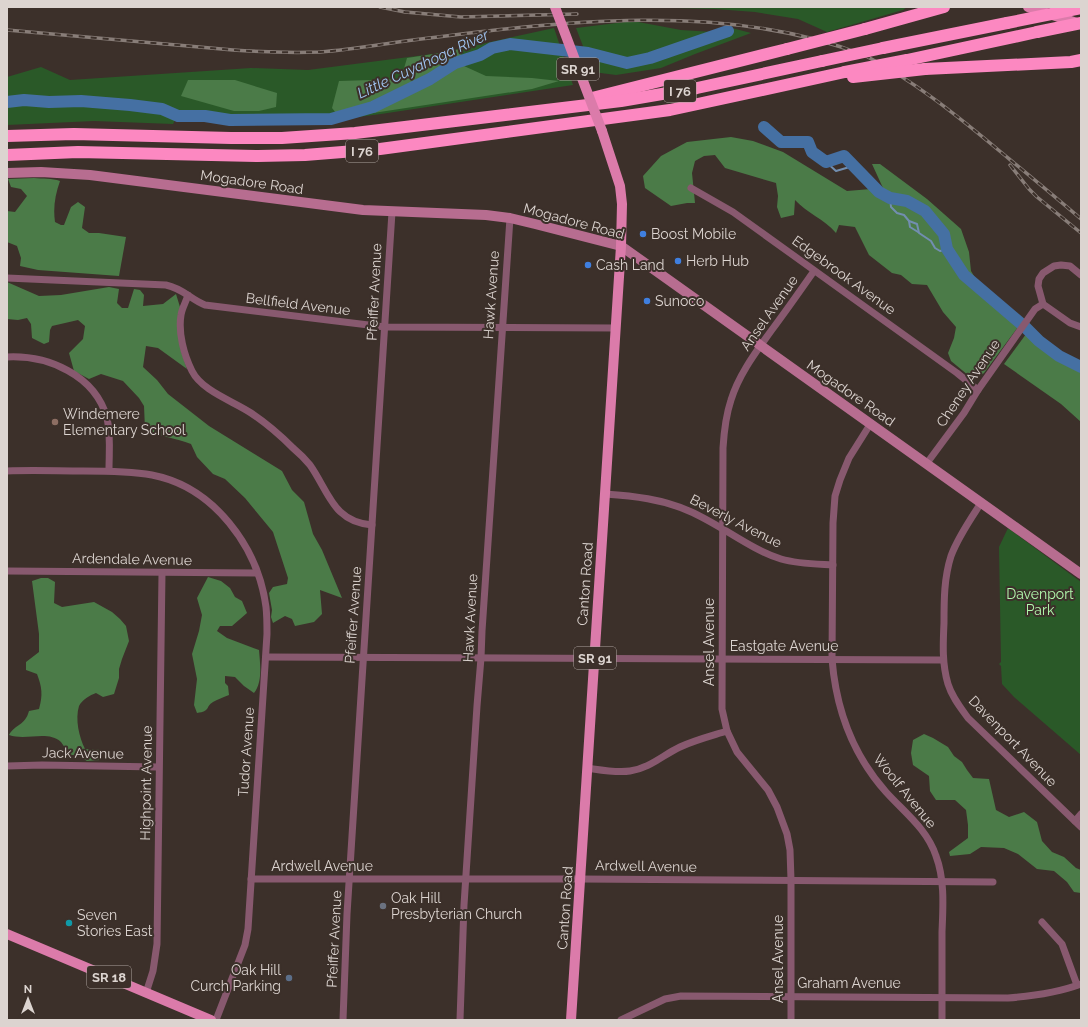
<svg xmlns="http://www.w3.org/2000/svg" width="1088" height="1027" font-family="Raleway,sans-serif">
<rect width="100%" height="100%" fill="#3c302a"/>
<g fill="#2a5928">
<path d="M587,7H907L903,10L827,32L798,19L755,12L715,9L635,7L587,8Z"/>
<path d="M633,21L681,30L713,32L728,27L751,33L695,54L661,68L616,75L593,72L576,28Z"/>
<path d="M554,28L573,85L381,114L311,123L244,124L175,120L173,124L94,121L7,125V77L41,67L70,80L251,68L308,70L440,53Z"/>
<path d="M1008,528L1081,582V755L1014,697L1002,684L1001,666L999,664L1001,662L999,547Z"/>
</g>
<g fill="#4b7b48">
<path d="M460,49L464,66L486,76L532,78L559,81L532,89L340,118L332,108L339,81L401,79L407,58L440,53Z"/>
<path d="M188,80H235L277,93L276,107L259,111H234L181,96Z"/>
<path d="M731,137L753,141L783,152L847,191L883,188L872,164H880L927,199L961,229L969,252L971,271L983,291L1021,323L984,373L974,380L951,361L948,353L954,338L956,327L943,312L927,285L912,284L901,275L892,273L869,255L855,227L839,225L836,233C824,219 807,213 795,200L794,215L781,218L777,207L778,196L776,183L725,168L715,155L704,156L695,161L692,173L695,203H687L671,206L645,188L643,176L661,156L687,142Z"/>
<path d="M34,178C43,179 52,178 60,181C55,195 53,208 55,222L61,225H64L71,207L78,202L85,207L82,228L89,233H99L126,237L119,276L38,270L20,266L21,258L17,246L7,242V211L15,212L27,196L21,189L11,187L8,179Z"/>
<path d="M7,282L39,296L61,295L109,287L119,289L117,303L122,308H128L134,289L140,290L144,295L143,306L163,304L176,294L180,307L178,321L181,351L187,369L158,348L146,346L143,367L157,380L168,394L209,426L282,471L292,490L304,502L313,534L322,550L342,598L320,590L322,614L314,622L295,626L292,619L285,616L273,623L271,617L272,610L269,593L273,587L287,584L288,578L273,532L245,498L225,479L213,474L197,457L191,444C176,438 160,437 145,429L144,406L139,398L123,381L101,374L89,379L74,371L69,353L83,339L85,326L78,320L52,326L50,330L49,342L44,344L32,338L31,324L27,318L18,320L7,319Z"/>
<path d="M1029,330C1044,347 1061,357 1081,367V422L1061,404L1004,364Z"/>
<path d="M208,577L221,581L230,588L235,597L242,601L247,613L232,626H220L217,631L227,638L259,650C260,663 263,682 254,693L244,686L235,677L225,676V683L228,686L229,695C224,697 218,699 213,702C205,707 211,711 197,713L194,705L197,679L192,654L199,631L202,615L197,598Z"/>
<path d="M41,578H48L55,582L54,603L62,607L94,602L112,612L120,619L126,626L129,641L122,659L119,669V678L114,694L103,697L96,693C90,695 82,700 79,706C75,719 79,737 85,749L101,750L100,760L87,761L77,755H70C67,751 64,746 61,742C48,730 26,741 9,735C15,724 25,726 29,711L39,709C43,695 42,687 37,674L26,670V662L39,652V634L32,581Z"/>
<path d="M924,734L933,738L948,747L954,756L962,762L967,770L973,778L989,779L996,810L1009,817L1024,812L1037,822L1042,841L1052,852L1064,857L1076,868L1081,870V893L1074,892L1067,882L1054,871L1037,869L1018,854L1004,848L981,847L970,854L950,856L949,852L968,838V825L966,810L955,800H936L930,791L929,776L913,765L911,753L913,740Z"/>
</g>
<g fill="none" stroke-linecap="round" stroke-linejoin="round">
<g stroke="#728eb0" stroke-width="2">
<path d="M726,32L728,31"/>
<path d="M826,162L836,171L853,166"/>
<path d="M890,198L891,207L897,213L904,215L909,221L917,224L919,233L931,241L935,248L940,251L947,249"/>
<path d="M909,221L910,227L918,232"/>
</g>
<g stroke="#4570a3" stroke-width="12">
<path d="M7,102L24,100L49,102L81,101L130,105L162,109L178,116H205L230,120L331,119L373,107L430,79L455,63L480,55L492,48L510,44L588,53L627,63L650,58L728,31"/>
<path d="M764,127L781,142H808L812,152L826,162L844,156L879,192L890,198L907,201L925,211L944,234L947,249L964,275L1025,327L1039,341L1059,356L1081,367"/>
</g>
<g stroke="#88596f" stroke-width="7">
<path d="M691,188L733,212L957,373L978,390"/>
<path d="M1081,275L1070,266L1061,265L1054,266L1043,273L1039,279L1038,286L1043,304L1070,323L1081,327"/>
<path d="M7,278L166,285C184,289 190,299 205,305L385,327L616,328"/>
<path d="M188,295C186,302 182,308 181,315C178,333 184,355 192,371C202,391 233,401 251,413C266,423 280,435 293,448C299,453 305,459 310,465C329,492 333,522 372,525"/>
<path d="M7,357C48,355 95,375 107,418C111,435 109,453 109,470"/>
<path d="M871,423L849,458L840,480L835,496L833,523L832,659C836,709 853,755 886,792C905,813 927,829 936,856C945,880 943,907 942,932C942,961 942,991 942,1020"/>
<path d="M927,463L964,413L978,390L1035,309L1043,304"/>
<path d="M7,471C32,470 58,471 83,471C106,471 129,471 152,475C214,487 258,547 266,607C267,616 267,625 267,634L248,929L245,945L216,1020"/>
<path d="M605,494C634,496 662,499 689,511C720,524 749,549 781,559C798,564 815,564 833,565"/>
<path d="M981,503C970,520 958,537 951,556C944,578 944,600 944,623C943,644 942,664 948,684C952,697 960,707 968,718L1081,827"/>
<path d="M7,571L257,573"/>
<path d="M266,657L943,660"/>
<path d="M7,766L42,765L158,767"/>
<path d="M587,768C601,770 616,773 630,771C650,768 663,755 680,747C695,740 711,736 727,731"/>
<path d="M1075,821L1081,814"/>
<path d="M251,879H580L993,882"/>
<path d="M1042,922L1062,944L1077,985"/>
<path d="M146,993L153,971L157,944L162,573"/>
<path d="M343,1020L347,914L392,212"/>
<path d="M460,1020L464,905L477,706L481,658L482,631L510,218"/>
<path d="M621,1020L665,999L681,996L1008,998C1034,996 1057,993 1081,984"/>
<path d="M791,1020V880L790,850L787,834L777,807L768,790L737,752L727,731L722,709L723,448C724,432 726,415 731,400C739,374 756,352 771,331C786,311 800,291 814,271"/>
</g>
<path stroke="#b76d90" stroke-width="10" d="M7,173L41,172L90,175L363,210L486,215L510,218L535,224L621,246L1081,574"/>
<g stroke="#db7baa" stroke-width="10">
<path d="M1028,7L1080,24"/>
<path d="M7,934L211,1020"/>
<path d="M571,1020L621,246L622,204L620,186L602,131"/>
</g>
<g stroke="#fc88c1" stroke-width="12">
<path d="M865,29L944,7"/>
<path d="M883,48L1007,23"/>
<path d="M907,60L1037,32"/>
<path d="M925,69L1071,62L1081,60"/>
<path d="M592,98L787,49"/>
<path d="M7,136L74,134L231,138H282L355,133L621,101L697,88L822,61"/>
<path d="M7,155L78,152L258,156L305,155L380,149L670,110L845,72"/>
</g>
<g stroke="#887d78" stroke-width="3.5">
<g id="rail">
<path d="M380,7L405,12L461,17L577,14"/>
<path d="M7,30L233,50C262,52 291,53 320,52C349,50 377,45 406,41C555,22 726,0 866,56C914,81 955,114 996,148C1025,172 1053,195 1081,219"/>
<path d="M1010,165L1029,189L1037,197L1081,233"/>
</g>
</g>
<use href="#rail" stroke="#3c302a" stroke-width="2" stroke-dasharray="6" stroke-linecap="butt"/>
<path stroke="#db7baa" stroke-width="10" d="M555,7L602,131"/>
<g stroke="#fc88c1" stroke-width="12">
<path d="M1007,23L1081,8"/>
<path d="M1037,32L1081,23"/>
<path d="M787,49L865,29"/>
<path d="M822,61L883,48"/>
<path d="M845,72L907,60"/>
<path d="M853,77L925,69"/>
</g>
</g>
<g fill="#3f7fe0" stroke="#3c302a" stroke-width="1.5">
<circle cx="643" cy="234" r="4"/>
<circle cx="678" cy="261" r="4"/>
<circle cx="588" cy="265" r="4"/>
<circle cx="647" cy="301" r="4"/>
</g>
<circle fill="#8d6e63" stroke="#3c302a" stroke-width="1.5" cx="55" cy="422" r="4"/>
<circle fill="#6b7280" stroke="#3c302a" stroke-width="1.5" cx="383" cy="906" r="4"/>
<circle fill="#0f9aa8" stroke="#3c302a" stroke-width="1.5" cx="69" cy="923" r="4"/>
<circle fill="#5c6f8a" stroke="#3c302a" stroke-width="1.5" cx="289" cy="978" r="4"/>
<g text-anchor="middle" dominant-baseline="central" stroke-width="4" stroke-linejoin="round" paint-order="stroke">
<g fill="#3c302a" stroke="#aca39e" stroke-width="1">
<rect x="557" y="58" width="42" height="22" rx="3"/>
<rect x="664" y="80" width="32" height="22" rx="3"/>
<rect x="346" y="140" width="32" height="22" rx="3"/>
<rect x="574" y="647" width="42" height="22" rx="3"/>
<rect x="87" y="966" width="44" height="22" rx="3"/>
</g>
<g font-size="13" font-weight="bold" fill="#dcd4d0">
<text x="578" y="69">SR 91</text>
<text x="680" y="91">I 76</text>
<text x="362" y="151">I 76</text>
<text x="595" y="658">SR 91</text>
<text x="109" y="977">SR 18</text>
</g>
<g font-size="14" fill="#dcd4d0" stroke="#3c302a">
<text transform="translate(252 182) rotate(8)">Mogadore Road</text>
<text transform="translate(574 221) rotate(15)">Mogadore Road</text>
<text transform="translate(844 275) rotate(36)">Edgebrook Avenue</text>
<text transform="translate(374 292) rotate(-87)">Pfeiffer Avenue</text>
<text transform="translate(491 295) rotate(-86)">Hawk Avenue</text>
<text transform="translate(298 304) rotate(7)">Bellfield Avenue</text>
<text transform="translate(769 313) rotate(-55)">Ansel Avenue</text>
<text transform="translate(968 383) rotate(-56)">Cheney Avenue</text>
<text transform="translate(851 393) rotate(35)">Mogadore Road</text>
<text transform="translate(736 521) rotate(27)">Beverly Avenue</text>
<text transform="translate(132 559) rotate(1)">Ardendale Avenue</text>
<text transform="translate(585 584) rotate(-86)">Canton Road</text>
<text transform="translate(353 615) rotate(-86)">Pfeiffer Avenue</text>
<text transform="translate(470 618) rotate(-87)">Hawk Avenue</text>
<text transform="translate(709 642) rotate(-90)">Ansel Avenue</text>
<text x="784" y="646">Eastgate Avenue</text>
<text transform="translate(1013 741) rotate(46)">Davenport Avenue</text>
<text transform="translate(246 752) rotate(-86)">Tudor Avenue</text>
<text transform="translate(83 753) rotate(1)">Jack Avenue</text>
<text transform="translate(146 783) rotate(-89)">Highpoint Avenue</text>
<text transform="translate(905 791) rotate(51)">Woolf Avenue</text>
<text x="322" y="866">Ardwell Avenue</text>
<text transform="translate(646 866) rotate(1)">Ardwell Avenue</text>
<text transform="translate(565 908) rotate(-86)">Canton Road</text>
<text transform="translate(334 939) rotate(-87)">Pfeiffer Avenue</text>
<text transform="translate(778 959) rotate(-90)">Ansel Avenue</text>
<text x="849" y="983">Graham Avenue</text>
</g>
<g font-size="14" fill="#dcd4d0" stroke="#3c302a" text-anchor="start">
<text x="651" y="234">Boost Mobile</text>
<text x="686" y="261">Herb Hub</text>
<text x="596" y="265">Cash Land</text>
<text x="655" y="301">Sunoco</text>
<text x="63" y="414">Windemere<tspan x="63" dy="16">Elementary School</tspan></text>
<text x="391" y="898">Oak Hill<tspan x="391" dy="16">Presbyterian Church</tspan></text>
<text x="77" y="915">Seven<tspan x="77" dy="16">Stories East</tspan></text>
<text x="281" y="970" text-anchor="end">Oak Hill<tspan x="281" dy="16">Curch Parking</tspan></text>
</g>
<g font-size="14" fill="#b1f8ac" stroke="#3c302a">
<text x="1040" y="594">Davenport<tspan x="1040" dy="16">Park</tspan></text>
</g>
<g font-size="15" font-style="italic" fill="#a1c5f2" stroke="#3c302a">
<text transform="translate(423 64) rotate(-25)">Little Cuyahoga River</text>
</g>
</g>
<rect width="1088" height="1027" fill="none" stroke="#dcd4d0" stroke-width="16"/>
<g transform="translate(28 999)" stroke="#3c302a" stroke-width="3" paint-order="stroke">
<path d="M0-3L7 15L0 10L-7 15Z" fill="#dcd4d0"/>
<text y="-6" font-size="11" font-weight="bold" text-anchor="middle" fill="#dcd4d0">N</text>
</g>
</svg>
